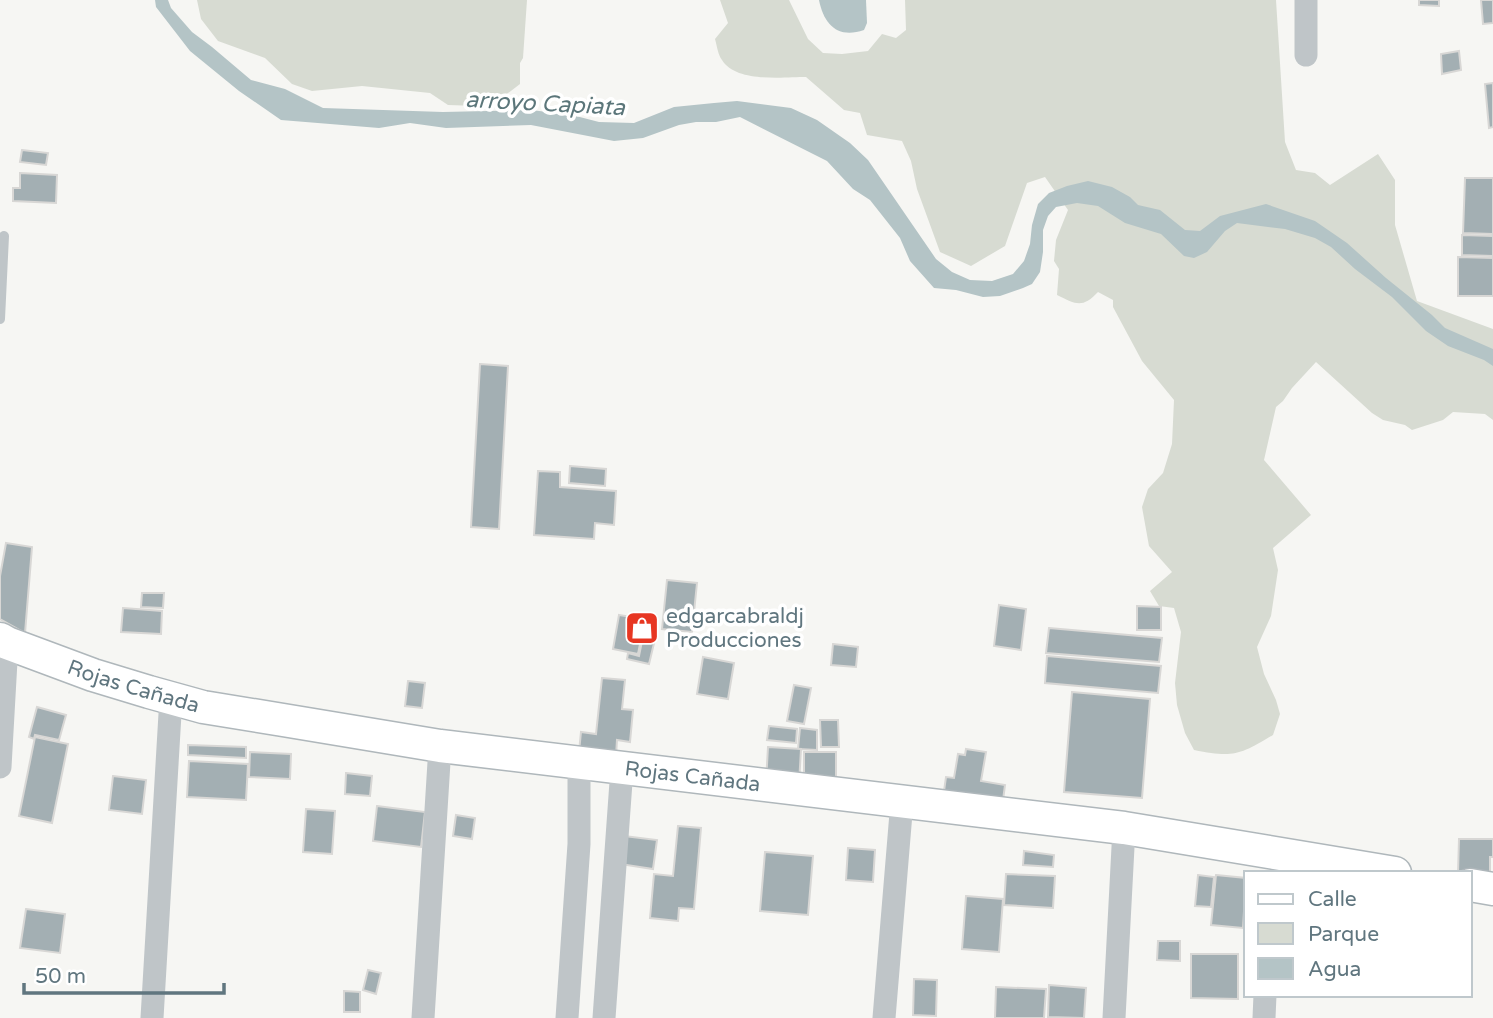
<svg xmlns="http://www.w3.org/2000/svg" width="1493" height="1018" font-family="'Varela Round',sans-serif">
<rect width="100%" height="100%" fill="#f6f6f3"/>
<g fill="#d7dbd2">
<path d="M197,0H527L523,58L520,63V84L499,100L478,106L448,105L430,93L362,86L312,91L292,84L265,58L218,41L201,19Z"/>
<path d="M720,0H789L808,39L823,53L842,54L868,51L882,34L896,38L906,30L905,0H1276L1285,142L1296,170L1315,173L1330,185L1378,154L1395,180V225L1417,301L1493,329V420L1485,414L1453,412L1443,420L1412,430L1405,425L1383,420L1372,413L1316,362L1292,388L1283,401L1276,407L1264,460L1311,515L1273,548L1278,570L1271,616L1257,647L1264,674L1276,700L1280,714L1273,735C1240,755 1233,758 1194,750L1185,733L1177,705L1175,683L1181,632L1174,608L1159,606L1150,591L1172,572L1149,546L1142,507L1148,489L1163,473L1172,444L1174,400L1142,361L1113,307V300L1098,292C1082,309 1076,304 1057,295L1059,269L1054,261L1056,240L1068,210L1045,177L1027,183L1005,246L971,266L940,252L917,189L911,161L902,141L867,135L860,113L844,110L806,77C783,77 736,83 722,60C718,55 717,46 715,39L728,23Z"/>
</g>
<g fill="#b4c4c6">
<path d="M155,0H168L171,8L192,32L212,47L251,80L285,89L323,108L443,112L531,110L572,115L599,122L634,123L674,107L714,103L737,101L791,108L817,120L850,143L868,160L936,259L952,272L970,280L992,281L1013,274L1024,261L1030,244L1032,225L1038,204L1049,193L1067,186L1088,181L1112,187L1130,197L1138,205L1160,210L1185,230L1200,231L1220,216L1266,204L1315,221L1347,243L1386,278L1432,315L1445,328L1493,349V366L1484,360L1448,346L1426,331L1392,297L1355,269L1331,247L1315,238L1285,229L1237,223L1225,231L1207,252L1194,258L1184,256L1161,234L1125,223L1098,206L1077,203L1056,207L1048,216L1043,230V252L1040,272L1032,284L1023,288L1000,296L983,297L956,290L934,288L910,261L900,238L870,200L853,189L827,161L740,117L716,122H696L679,125L643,138L614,141L531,125L446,128L410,123L379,128L281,120L239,91L190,51L156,7Z"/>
<path d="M819,0H866L867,23L864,30C838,39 824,25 819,0Z"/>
</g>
<g fill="#a3afb3" stroke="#d8d7d5" stroke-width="2">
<path d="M1419,0H1439V6L1419,5Z"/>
<path d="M1481,0H1493V23L1483,24Z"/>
<path d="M1459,51L1461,70L1442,74L1441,54Z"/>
<path d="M1493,83V127L1489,128L1485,84Z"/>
<path d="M22,150L48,153L46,165L20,162Z"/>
<path d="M20,173L57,175L56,203L13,201V188H20Z"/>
<path d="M1465,178H1493V234L1463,233Z"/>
<path d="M1462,235L1493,236V256L1462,255Z"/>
<path d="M1458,257L1493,258V296H1458Z"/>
<path d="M480,364L508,366L499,529L471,527Z"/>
<path d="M570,466L606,469L605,486L569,483Z"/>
<path d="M538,471L560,472V487L616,491L614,525L595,523L594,539L534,535Z"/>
<path d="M6,543L32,547L25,633L0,619V576Z"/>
<path d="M667,580L697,583L692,632L662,629Z"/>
<path d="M142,593H164L163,608L141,607Z"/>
<path d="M999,605L1026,609L1021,650L994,646Z"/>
<path d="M1137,606L1161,607V630H1137Z"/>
<path d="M123,608L162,611L161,634L121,632Z"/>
<path d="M619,615L645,619L638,654L613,649Z"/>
<path d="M1049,628L1162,638L1159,662L1046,653Z"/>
<path d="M643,636L655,639L649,664L627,659L628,653L639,656Z"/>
<path d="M833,644L858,647L856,667L831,665Z"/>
<path d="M1047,656L1161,666L1158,693L1045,683Z"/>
<path d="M703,657L734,663L728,699L697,694Z"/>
<path d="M602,678L625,680L622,709L633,710L630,742L617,740L616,756L579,752L581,732L596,734Z"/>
<path d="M408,681L425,683L422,708L405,706Z"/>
<path d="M794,685L811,688L804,724L787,721Z"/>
<path d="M1072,692L1150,699L1142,798L1064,792Z"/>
<path d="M37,707L66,715L59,740L35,735L34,739L29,737Z"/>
<path d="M820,720H838L839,747H821Z"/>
<path d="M769,726L797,729L796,743L767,740Z"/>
<path d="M800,728L817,730V750L798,749Z"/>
<path d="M35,737L68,744L52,823L19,816Z"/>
<path d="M188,745L246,747V758L188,755Z"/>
<path d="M768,747L801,749L799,784L766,782Z"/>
<path d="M966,749L986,752L981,781L1005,785L1002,808L943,798L946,777L954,778L958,754L965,755Z"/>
<path d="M250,752L291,754L290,779L249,777Z"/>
<rect x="804" y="752" width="32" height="28"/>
<path d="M189,761L248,764L246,800L187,797Z"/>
<path d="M346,773L372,776L370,796L345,794Z"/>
<path d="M113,776L146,780L142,814L109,810Z"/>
<path d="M377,806L425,812L421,847L373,841Z"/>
<path d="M306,809L335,811L332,854L303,852Z"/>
<path d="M456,815L475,818L472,839L453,836Z"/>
<path d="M678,826L701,828L694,909L679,908L678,921L650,918L654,874L673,876Z"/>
<path d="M624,836L657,840L653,869L620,864Z"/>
<path d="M1459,839H1493V857H1490V874L1458,873Z"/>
<path d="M848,848L875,850L873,882L846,880Z"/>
<path d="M1024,851L1054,855L1053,867L1023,865Z"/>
<path d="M765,852L813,856L808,915L760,911Z"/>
<path d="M1006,874L1055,876L1053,908L1004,905Z"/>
<path d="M1198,875L1214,877L1211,907L1195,906Z"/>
<path d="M1216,875L1246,878L1243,928L1211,925Z"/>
<path d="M966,896L1003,899L999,952L962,949Z"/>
<path d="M26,909L65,914L60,953L20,948Z"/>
<path d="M1158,941H1180V961L1157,960Z"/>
<path d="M1191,954H1238V999L1191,998Z"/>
<path d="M368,970L381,973L376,994L363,990Z"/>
<path d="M914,979L937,980L936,1016L913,1015Z"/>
<path d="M1049,985L1086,988L1084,1018L1048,1017Z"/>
<path d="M996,987L1046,989L1044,1018H995Z"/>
<path d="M344,991L360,992V1012H344Z"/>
</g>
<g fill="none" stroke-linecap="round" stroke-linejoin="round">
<g stroke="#afb7bb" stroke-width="35">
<g id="secondary">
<path id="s1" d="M0,639L7,643L93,675L149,692L203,707L283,720L440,746L1124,828L1395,873"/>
<path d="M1470,885L1493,889"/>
</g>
</g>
<path stroke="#bfc5c8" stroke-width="10" d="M0,319L4,236"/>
<g stroke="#bfc5c8" stroke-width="23">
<path d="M1306,0V55"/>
<path d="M0,767L7,643"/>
<path d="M152,1018L171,697"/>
<path d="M423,1018L440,746"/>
<path d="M567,1018L579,844V762"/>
<path d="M604,1018L622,768"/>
<path d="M884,1018L902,801"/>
<path d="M1114,1018L1124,828"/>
<path d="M1264,1018L1265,995"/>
</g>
<use href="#secondary" stroke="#fff" stroke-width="32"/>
</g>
<defs>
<g id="shop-square" transform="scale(1.75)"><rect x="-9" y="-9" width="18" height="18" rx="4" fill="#e73622" stroke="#fff"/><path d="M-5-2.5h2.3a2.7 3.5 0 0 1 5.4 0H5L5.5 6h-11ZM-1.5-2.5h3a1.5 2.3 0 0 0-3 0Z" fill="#fff"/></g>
</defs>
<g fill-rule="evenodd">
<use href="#shop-square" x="642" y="628"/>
</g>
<g text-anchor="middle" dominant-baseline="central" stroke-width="7" stroke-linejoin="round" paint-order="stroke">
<g font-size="21" fill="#60767f" stroke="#fff" text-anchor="start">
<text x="666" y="616">edgarcabraldj<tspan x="666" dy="24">Producciones</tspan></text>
</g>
<g font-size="21" fill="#60767f" stroke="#fff">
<text stroke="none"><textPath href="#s1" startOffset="142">Rojas Cañada</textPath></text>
<text stroke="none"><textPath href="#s1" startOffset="709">Rojas Cañada</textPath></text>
</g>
<g font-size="23" font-style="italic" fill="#5b767a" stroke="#fff">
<text transform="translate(545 104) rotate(3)">arroyo Capiata</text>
</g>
</g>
<rect x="1244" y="871" width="228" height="126" fill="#ffffff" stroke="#bfc8cc" stroke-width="2"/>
<rect x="1258" y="894" width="35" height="10" fill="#ffffff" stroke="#bfc8cc" stroke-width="2"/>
<text x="1308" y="906" font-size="21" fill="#60767f">Calle</text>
<rect x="1258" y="923" width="35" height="21" fill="#d7dbd2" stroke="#bfc8cc" stroke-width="2"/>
<text x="1308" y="941" font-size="21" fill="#60767f">Parque</text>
<rect x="1258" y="958" width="35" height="21" fill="#b4c4c6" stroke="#bfc8cc" stroke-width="2"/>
<text x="1308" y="976" font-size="21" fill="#60767f">Agua</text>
<path d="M24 983v10h200v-10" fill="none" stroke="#60767f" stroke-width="3.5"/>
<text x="35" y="983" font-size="21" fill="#60767f" stroke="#ffffff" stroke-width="5" paint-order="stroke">50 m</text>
</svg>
